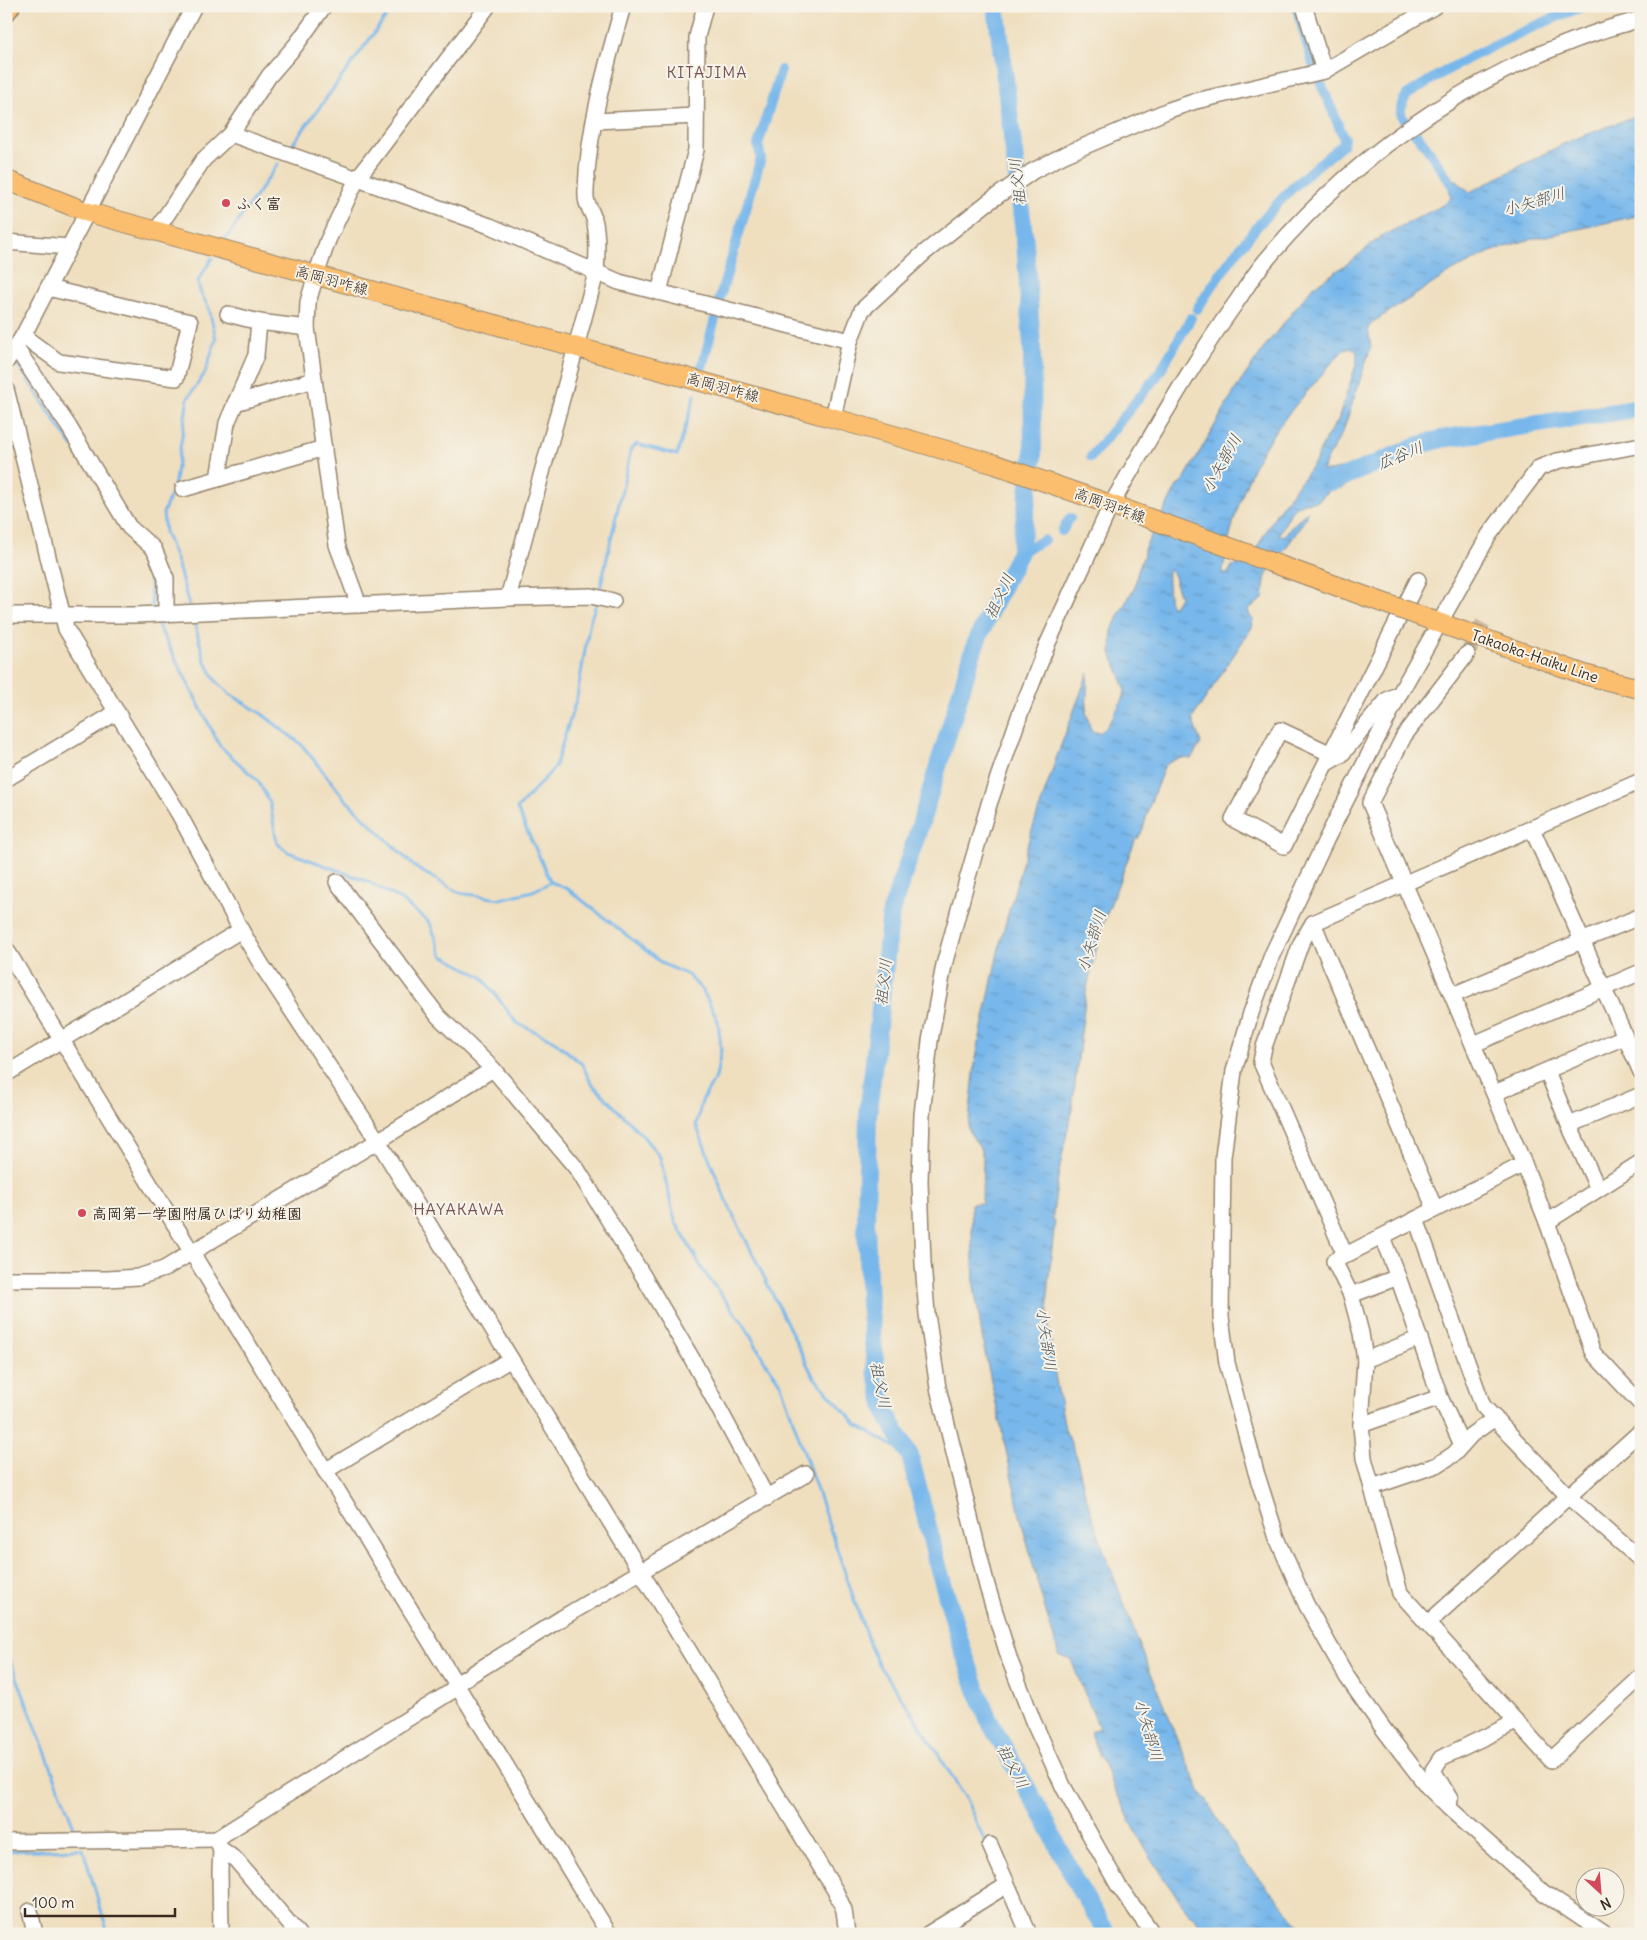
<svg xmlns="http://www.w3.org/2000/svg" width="1647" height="1940" font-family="Delius,'Klee One',sans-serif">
<defs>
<pattern id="water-ripples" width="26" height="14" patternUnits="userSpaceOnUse" patternTransform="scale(1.25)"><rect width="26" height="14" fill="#77b7eb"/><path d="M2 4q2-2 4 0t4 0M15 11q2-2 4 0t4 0" fill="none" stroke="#6395be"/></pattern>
</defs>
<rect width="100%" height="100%" fill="#f7f3e8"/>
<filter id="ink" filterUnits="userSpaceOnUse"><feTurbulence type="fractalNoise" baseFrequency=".02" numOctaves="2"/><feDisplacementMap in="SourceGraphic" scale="10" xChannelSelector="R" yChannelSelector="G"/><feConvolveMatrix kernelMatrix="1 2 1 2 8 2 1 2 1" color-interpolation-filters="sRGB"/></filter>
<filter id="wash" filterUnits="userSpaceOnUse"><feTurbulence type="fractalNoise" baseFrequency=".0096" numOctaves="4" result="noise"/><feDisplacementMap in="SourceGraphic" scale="20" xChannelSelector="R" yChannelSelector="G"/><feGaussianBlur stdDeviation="1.12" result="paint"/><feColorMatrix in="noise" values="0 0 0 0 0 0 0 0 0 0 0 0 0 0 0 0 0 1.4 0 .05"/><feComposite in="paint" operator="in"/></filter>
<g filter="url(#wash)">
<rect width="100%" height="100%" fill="#efdfbf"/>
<path fill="url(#water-ripples)" stroke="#597084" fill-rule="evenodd" d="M1641,114V215L1524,241L1490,252L1454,270L1373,322L1368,328L1371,347L1343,431L1328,458L1322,471H1330L1350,467L1356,480L1341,488L1330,490L1318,501L1304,503L1297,506L1291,512L1279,534L1283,536L1307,511C1308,521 1275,561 1268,572C1263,580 1265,590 1263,599L1248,609L1249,614L1253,620L1252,627L1192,719L1201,743L1191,759C1182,757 1171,759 1164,767L1150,804L1143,829L1138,839L1136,838L1101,929L1086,992L1072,1109L1059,1171L1052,1220L1055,1221L1048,1284V1318L1054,1369L1065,1429L1076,1455L1085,1494L1102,1546L1142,1651L1189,1767L1199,1788L1241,1858L1308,1934H1207C1190,1914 1174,1894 1160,1873C1132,1829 1110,1780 1090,1732L1099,1728L1071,1660L1059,1655L1040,1592L1020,1515L984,1348L974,1285L971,1204L982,1203L983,1157L980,1148L968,1130L975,1064L981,1032L1000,943L1029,839L1057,756L1088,673L1086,712L1091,731L1100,733L1108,725L1124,697L1125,688L1111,653L1112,631L1119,614L1135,587L1138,570L1144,555V549L1177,486L1183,481L1235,390L1266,345L1312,288L1354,259L1380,237L1445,204L1451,198L1448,182L1453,178L1470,192L1567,142ZM1350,347L1357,352V362L1338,420L1326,438L1315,462L1276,514L1256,549L1243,564L1232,566L1228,573L1224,576L1223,569C1230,530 1241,489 1261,453C1281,419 1310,389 1335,359L1344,350ZM1170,570L1175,576V584L1180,596L1175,605L1171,607C1169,604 1167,576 1168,571Z"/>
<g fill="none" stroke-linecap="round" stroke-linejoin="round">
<g stroke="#77b7eb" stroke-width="3">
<path d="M289,149L394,6"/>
<path d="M223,243L278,164"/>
<path d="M14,359L72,446"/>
<path d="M127,533L149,569L152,605"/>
<path d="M599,594L631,449L637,444L677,455L695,395"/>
<path d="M597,602L590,621L577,697L555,767L517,809L551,882L568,889L663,964L688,975L703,991L718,1021L721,1050L716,1077L702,1101L696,1125L725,1198L813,1376L856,1424L910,1456"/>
<path d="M190,609L177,562L165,532L163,513L174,487L188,398L205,373L216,339L209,308L200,292L198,281L212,258"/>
<path d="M193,617L204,659L216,681L230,694L262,714L302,745L345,799L416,868L460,893L500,899L533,891L551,882"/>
<path d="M157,623L220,746L258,781L270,803L277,843L288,852L367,881L401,900L430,923L442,955L482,977L517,1023L553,1040L582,1064L591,1083L643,1136L660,1157L675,1221L704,1272L746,1327L764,1360L780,1382L871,1649L880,1667L911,1711L965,1797L985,1842"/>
<path d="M6,1649L77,1835"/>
<path d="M6,1851L83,1849L108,1934"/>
</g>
<g stroke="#77b7eb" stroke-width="10">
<path d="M1296,6L1314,67"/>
<path d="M1456,191L1425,145L1402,117C1399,109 1402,102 1407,95C1462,58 1522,30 1584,6"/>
<path d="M719,301L761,158L758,145L781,70"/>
<path d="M1197,309C1227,262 1263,215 1304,177C1317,165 1330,155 1343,144L1344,138L1319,79"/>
<path d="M702,367L716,315"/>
<path d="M1091,457L1159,373L1191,318"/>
<path d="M1062,531L1070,518"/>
<path d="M1020,552L1044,540"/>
</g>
<g stroke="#77b7eb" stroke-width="18">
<path d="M996,6L1025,242L1032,347L1033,457L1020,552L992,607L975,645L918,832L891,912L868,1114L866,1225L869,1303L876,1371L886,1413L910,1456L938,1566L963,1651L988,1719L1045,1820L1077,1884L1107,1934"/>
<path d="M1332,482L1417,446L1441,439L1641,408"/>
</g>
</g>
</g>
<g filter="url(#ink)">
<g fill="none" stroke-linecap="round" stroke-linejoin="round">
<path stroke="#cbbb9f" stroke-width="15" stroke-dasharray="15 8" stroke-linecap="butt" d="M1467,654L1483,623"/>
<g stroke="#95846e" stroke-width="18">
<g id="minor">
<path d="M1304,6L1324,71"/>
<path d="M595,121L696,116"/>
<path d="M231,134L490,226L619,282L850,341"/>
<path d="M156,231L203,160L231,134L269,76L296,45L324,6"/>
<path d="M6,242L69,247"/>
<path d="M659,292L696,150L697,37L705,6"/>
<path d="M228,314L259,322L307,328"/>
<path d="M23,336L59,362L176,378L190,322L48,288"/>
<path d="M16,348L69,427L129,527L154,549L166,578V614"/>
<path d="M6,362L23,336L194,6"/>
<path d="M6,389L66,629L179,814L241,930L261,964L378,1141L836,1892L844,1910L847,1934"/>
<path d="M235,403L314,380"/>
<path d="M833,418L850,341L862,310L924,253L987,203L1033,171L1064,155L1169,110L1196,101L1324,71L1435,6"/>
<path d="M218,479L227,423L256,355L259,322"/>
<path d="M183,489L324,448"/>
<path d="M508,598L596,273C597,258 598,233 594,219C590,206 585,206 586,190C588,128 606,66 623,6"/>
<path d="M359,605L337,545L307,328L308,302L316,275L328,240L357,179L488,6"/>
<path d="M6,615H136L508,598L591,596L613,601"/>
<path d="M1467,654L1404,736L1370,803L1524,1164L1547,1222L1593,1353L1641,1404"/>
<path d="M1331,754L1280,730L1233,819L1284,846L1418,580"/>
<path d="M1327,763L1341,755L1387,700L1395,696"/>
<path d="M6,779L117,712"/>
<path d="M1532,829L1641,1072"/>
<path d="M337,882L438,1016L493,1069L577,1169L642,1274L691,1357L767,1498"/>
<path d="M1313,923L1435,1209"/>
<path d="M6,949L609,1934"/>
<path d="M1453,995L1641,916"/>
<path d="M1474,1044L1641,972"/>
<path d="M1547,1071L1569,1125L1598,1189"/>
<path d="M6,1074L241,930"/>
<path d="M1495,1093L1624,1037"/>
<path d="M1569,1125L1641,1095"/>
<path d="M1524,1164L1334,1261L1351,1295L1361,1333L1365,1360L1361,1425L1364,1458L1400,1593L1551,1760L1641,1677"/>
<path d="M1416,1219L1483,1406L1569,1497L1641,1560"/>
<path d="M1547,1222L1641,1162"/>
<path d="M1345,1255L1261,1062L1264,1047L1301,943L1313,923L1641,781"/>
<path d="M1398,1277L1440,1397L1462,1445"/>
<path d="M6,1279H108L138,1277L164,1269L378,1141L493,1069"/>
<path d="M1351,1295L1398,1277L1382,1237"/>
<path d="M1365,1360L1420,1338"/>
<path d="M1361,1425L1440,1397"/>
<path d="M325,1471L511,1359"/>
<path d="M1372,1487L1437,1465L1454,1454L1471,1435L1495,1418"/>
<path d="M1428,1623L1641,1431"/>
<path d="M1449,1807L1450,1799L1433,1770L1441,1758L1516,1722"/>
<path d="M216,1839L221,1849L236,1860L298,1934"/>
<path d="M6,1842L216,1839L452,1691L456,1684L562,1618L806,1474"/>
<path d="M990,1845L1029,1934"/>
<path d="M30,1911L35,1934"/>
<path d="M221,1934L220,1870L221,1849"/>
<path d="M928,1934L1007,1885"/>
<path d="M1153,1934L1118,1885L1064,1788L1033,1721L1010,1661L987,1586L938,1388L927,1314L923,1263L920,1182L922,1115L930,1041L944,965L967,880L989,804L1020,714L1047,645L1111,505L1123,484C1159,423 1194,361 1235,304C1244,291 1253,276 1263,264C1360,146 1493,58 1641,19"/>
<path d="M1605,1934L1544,1893L1449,1808L1427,1786L1385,1731L1347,1677L1306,1604L1277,1538L1256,1472L1227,1363L1221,1317L1223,1157L1234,1071L1251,1013L1272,955L1326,840L1400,693L1489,535L1539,468L1557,461L1641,445"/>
</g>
</g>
<g stroke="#95846e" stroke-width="21">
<g id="major">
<path d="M6,180L87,212L833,418L994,464L1126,510"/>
<path d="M1431,620L1586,675L1641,689"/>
</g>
</g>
<g stroke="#95846e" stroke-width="24">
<path id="highway" d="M6,10L9,6"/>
</g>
<use href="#minor" stroke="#fff" stroke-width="15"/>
<use href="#major" stroke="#fbbe6e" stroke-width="19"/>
<use href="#highway" stroke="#fbbe6e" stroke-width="21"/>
<g stroke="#95846e" stroke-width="21" stroke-linecap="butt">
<path id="major-bridge" d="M1126,510L1431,620"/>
</g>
<use href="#major-bridge" stroke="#fbbe6e" stroke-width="19"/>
</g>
</g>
<g fill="#d1495b" stroke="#f7f3e8" stroke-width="2">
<circle cx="226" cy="203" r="5"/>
<circle cx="82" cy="1213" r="5"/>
</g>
<g text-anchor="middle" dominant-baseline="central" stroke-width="4" stroke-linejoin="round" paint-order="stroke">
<g font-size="15" font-weight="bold" fill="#3b2a1e" stroke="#f7f3e8" text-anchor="start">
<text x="236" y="203">ふく富</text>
<text x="92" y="1213">高岡第一学園附属ひばり幼稚園</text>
</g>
<g font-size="15" fill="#3b2a1e" stroke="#f7f3e8">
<text transform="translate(332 280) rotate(15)">高岡羽咋線</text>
<text transform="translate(723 387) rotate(15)">高岡羽咋線</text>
<text transform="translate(1110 505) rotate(20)">高岡羽咋線</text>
<text transform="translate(1535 656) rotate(19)">Takaoka-Haiku Line</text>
</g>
<g font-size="16" letter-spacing="1" fill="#76555a" stroke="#f7f3e8">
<text x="707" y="72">KITAJIMA</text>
<text x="459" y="1209">HAYAKAWA</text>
</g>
<g font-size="16" font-style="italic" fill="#4d545c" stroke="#f7f3e8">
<text transform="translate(1017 182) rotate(-97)">祖父川</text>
<text transform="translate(1534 201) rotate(-16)">小矢部川</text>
<text transform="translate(1400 455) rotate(-22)">広谷川</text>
<text transform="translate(1221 463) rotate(-61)">小矢部川</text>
<text transform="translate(999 596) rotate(-65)">祖父川</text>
<text transform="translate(1091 941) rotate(-73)">小矢部川</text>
<text transform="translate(883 982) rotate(-84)">祖父川</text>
<text transform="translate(1047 1339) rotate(82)">小矢部川</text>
<text transform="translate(881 1385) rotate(78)">祖父川</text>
<text transform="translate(1149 1730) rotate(74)">小矢部川</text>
<text transform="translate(1013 1766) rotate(62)">祖父川</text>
</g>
</g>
<rect width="1647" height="1940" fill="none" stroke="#f7f3e8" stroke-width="25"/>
<g transform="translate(1600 1892) rotate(154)"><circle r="24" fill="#f7f3e8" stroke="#aca397"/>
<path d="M0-4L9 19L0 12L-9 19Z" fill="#d1495b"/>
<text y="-8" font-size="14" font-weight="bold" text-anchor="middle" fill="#3b2a1e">N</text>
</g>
<path d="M25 1908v8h150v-8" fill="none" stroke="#3b2a1e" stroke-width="2.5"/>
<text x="32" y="1908" font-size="15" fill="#3b2a1e" stroke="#f7f3e8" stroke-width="4" paint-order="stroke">100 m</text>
</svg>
